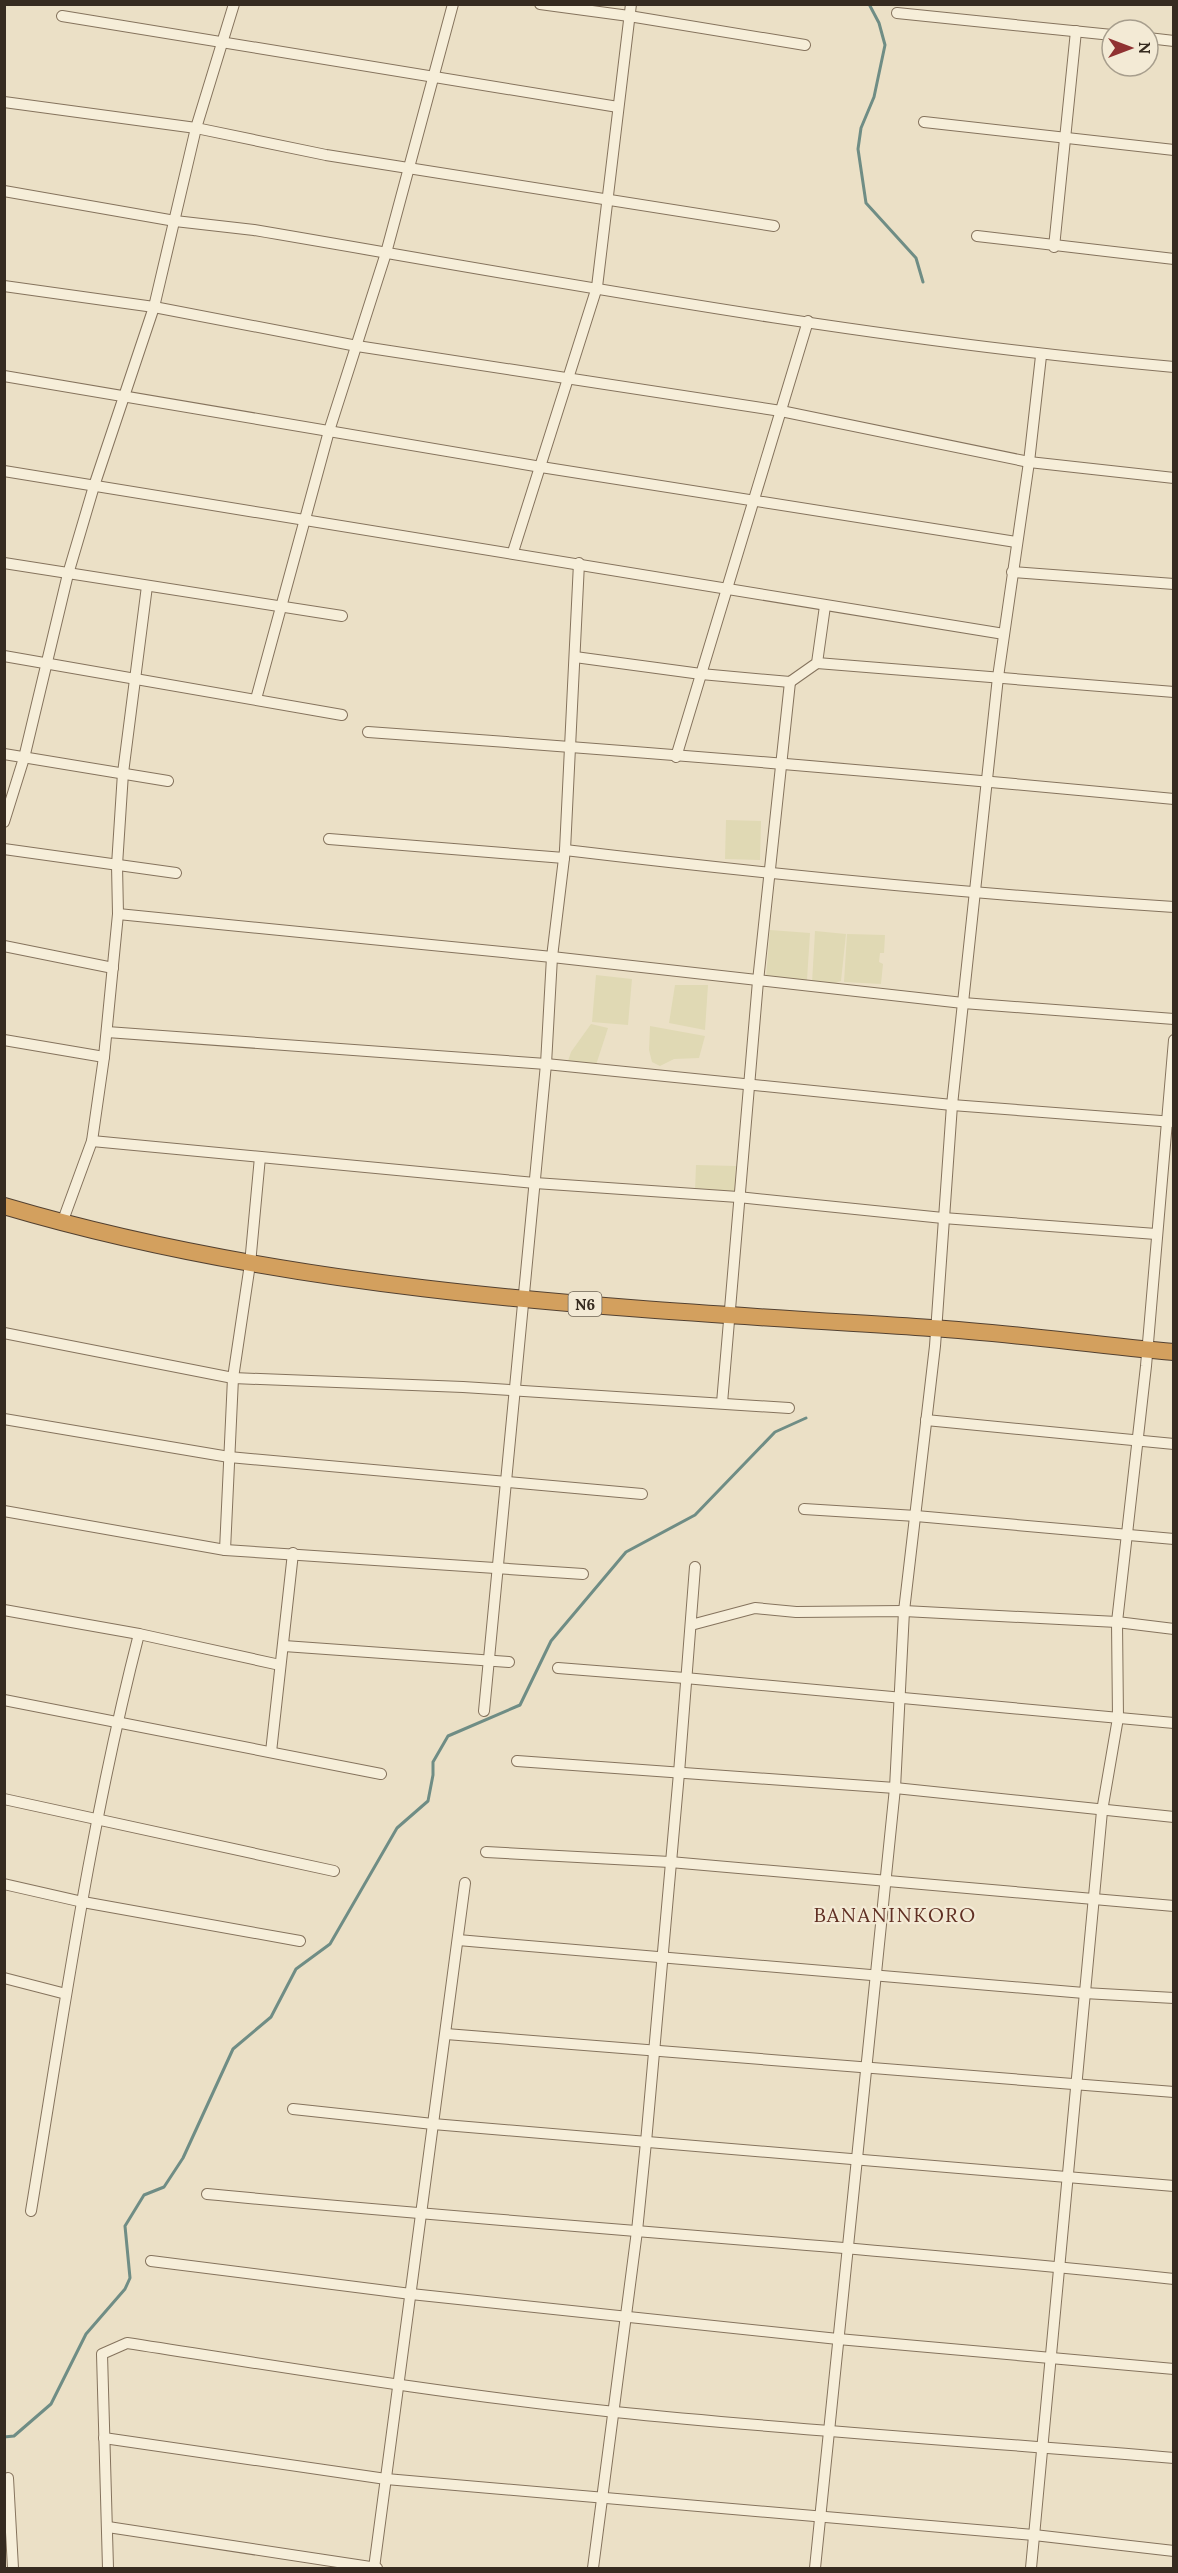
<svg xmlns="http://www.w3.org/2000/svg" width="1178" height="2573" font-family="Lora,serif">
<rect width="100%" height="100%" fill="#ebe0c6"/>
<g fill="#e0d9b4">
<path d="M726,820L761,821L760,860L725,859Z"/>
<path d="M770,930L810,933L807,980L766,977Z"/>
<path d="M815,931L846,934L841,981L827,986L812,983Z"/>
<path d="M847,934L885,935L884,953H880L879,962L883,964L881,984L844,982Z"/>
<path d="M596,975L632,979L628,1025L592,1022Z"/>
<path d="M675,985H708L705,1030L669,1023Z"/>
<path d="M591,1024L608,1028L596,1065L567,1064L571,1052Z"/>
<path d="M650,1026L705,1036L699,1058L674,1059L660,1066L652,1062L649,1050Z"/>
<path d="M696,1165L736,1166L734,1194L695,1191Z"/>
</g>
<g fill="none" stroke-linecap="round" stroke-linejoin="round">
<g stroke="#6f8d85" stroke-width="3">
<path d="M869,4L879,23L885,45L874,97L861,128L858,149L866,203L916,258L923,282"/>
<path d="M4,2437L14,2436L51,2404L86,2334L125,2289L130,2278L125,2226L144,2195L164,2187L183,2158L233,2049L271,2017L296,1969L330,1944L397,1828L428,1801L433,1775V1762L448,1736L520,1705L551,1641L626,1552L695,1515L775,1432L806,1418"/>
</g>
<g stroke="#85735d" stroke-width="12">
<g id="minor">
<path d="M540,4L629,16L805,45"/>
<path d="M897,13L1112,35"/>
<path d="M62,16L618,107"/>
<path d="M1148,38L1174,41"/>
<path d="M4,102L196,128L326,155L774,226"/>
<path d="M924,122L1174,150"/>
<path d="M4,191L175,221L254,230C559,282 866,340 1174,367"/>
<path d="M977,236L1174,259"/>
<path d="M1054,247L1076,31"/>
<path d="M4,286L154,307L357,346L781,411L1029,462L1174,478"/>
<path d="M4,376L541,467L1016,542"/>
<path d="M4,471L1004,634"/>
<path d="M513,552L597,287L631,4"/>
<path d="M4,563L342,616"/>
<path d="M1012,572L1174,584"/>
<path d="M4,656L342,715"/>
<path d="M575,657L701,674L790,682L817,663L825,606"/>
<path d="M817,663L1174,692"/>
<path d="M256,699L329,431L386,253L453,4"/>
<path d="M368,732C637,751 905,773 1174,799"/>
<path d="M4,754L168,781"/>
<path d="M676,757L808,321"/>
<path d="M4,822L24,758L68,574L94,486L154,307L196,128L234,4"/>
<path d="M329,839L564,858"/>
<path d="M4,849L176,873"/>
<path d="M565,850C767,874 970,894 1174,907"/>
<path d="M118,914L552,957L963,1003L1174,1019"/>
<path d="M4,946L113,968"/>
<path d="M107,1032L546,1064L952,1105L1174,1122"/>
<path d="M4,1040L104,1057"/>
<path d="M92,1141L535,1183L738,1197L943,1218L1156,1234"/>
<path d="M62,1223L92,1141L104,1057L118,914L117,865L123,773L147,586"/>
<path d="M4,1333L233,1378L463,1387L789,1408"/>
<path d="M722,1403L758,981L790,682"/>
<path d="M4,1419L229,1457L642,1494"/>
<path d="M926,1420L1174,1444"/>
<path d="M804,1509L916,1516L1174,1539"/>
<path d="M4,1511L225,1550L583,1574"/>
<path d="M225,1550L233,1378L250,1264L260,1157"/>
<path d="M4,1610L139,1634L280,1665"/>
<path d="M691,1625L755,1608L796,1612L904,1611L1117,1622L1174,1629"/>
<path d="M284,1646L509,1662"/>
<path d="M558,1668L685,1678L1174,1723"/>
<path d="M4,1700L381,1774"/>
<path d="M484,1711L546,1064L552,957L565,850L579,563"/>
<path d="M271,1752L293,1553"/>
<path d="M517,1761L895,1788L1174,1817"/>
<path d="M4,1799L334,1871"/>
<path d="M486,1852L670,1862L1174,1906"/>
<path d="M4,1884L83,1902L300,1941"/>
<path d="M458,1940L1084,1993L1174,1998"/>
<path d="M4,1978L66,1994"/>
<path d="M446,2034L1174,2092"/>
<path d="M293,2109L433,2124L1174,2186"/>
<path d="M207,2194C529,2225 852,2245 1174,2279"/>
<path d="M31,2211C63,2018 90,1824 139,1634"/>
<path d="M151,2261L411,2294L838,2339L1174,2369"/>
<path d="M104,2438L386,2479L1034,2535L1174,2551"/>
<path d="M8,2478L13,2568"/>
<path d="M108,2527L377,2568"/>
<path d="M108,2568L102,2354L127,2343C289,2368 451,2395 615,2412C801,2431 987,2442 1174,2458"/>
<path d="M374,2568L465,1883"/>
<path d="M593,2568L637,2231L646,2142L679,1773L695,1567"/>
<path d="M815,2568L895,1788L904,1611L935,1346L952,1105L998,677L1029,462L1041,356"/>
<path d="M1031,2568L1102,1811L1118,1718L1117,1622L1146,1366L1174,1040"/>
</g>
</g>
<g stroke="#534131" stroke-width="18">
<path id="highway" d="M4,1206C305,1295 621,1308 931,1328C1012,1333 1093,1345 1174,1352"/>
</g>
<use href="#minor" stroke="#f6eed9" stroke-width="10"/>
<use href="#highway" stroke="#d3a05e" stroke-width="16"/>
</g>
<g text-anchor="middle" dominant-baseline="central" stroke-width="4.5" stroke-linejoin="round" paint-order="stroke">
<rect fill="#f3ead5" stroke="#6f6456" stroke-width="1.5" x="568.5" y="1292" width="33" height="24" rx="4.5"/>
<g font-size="15" font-weight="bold" fill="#362b20">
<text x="585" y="1304">N6</text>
</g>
<g font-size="20" letter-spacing="1.5" fill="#602f23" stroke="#f3ead5">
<text x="895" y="1914">BANANINKORO</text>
</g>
</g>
<rect width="1178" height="2573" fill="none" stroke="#362b20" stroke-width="12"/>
<g transform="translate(1130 48) rotate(90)"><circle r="28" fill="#f3ead5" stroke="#a79e8d" stroke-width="1.5"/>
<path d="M0-4.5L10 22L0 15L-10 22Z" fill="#903232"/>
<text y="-9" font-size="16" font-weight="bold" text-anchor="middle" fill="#362b20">N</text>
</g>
</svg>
